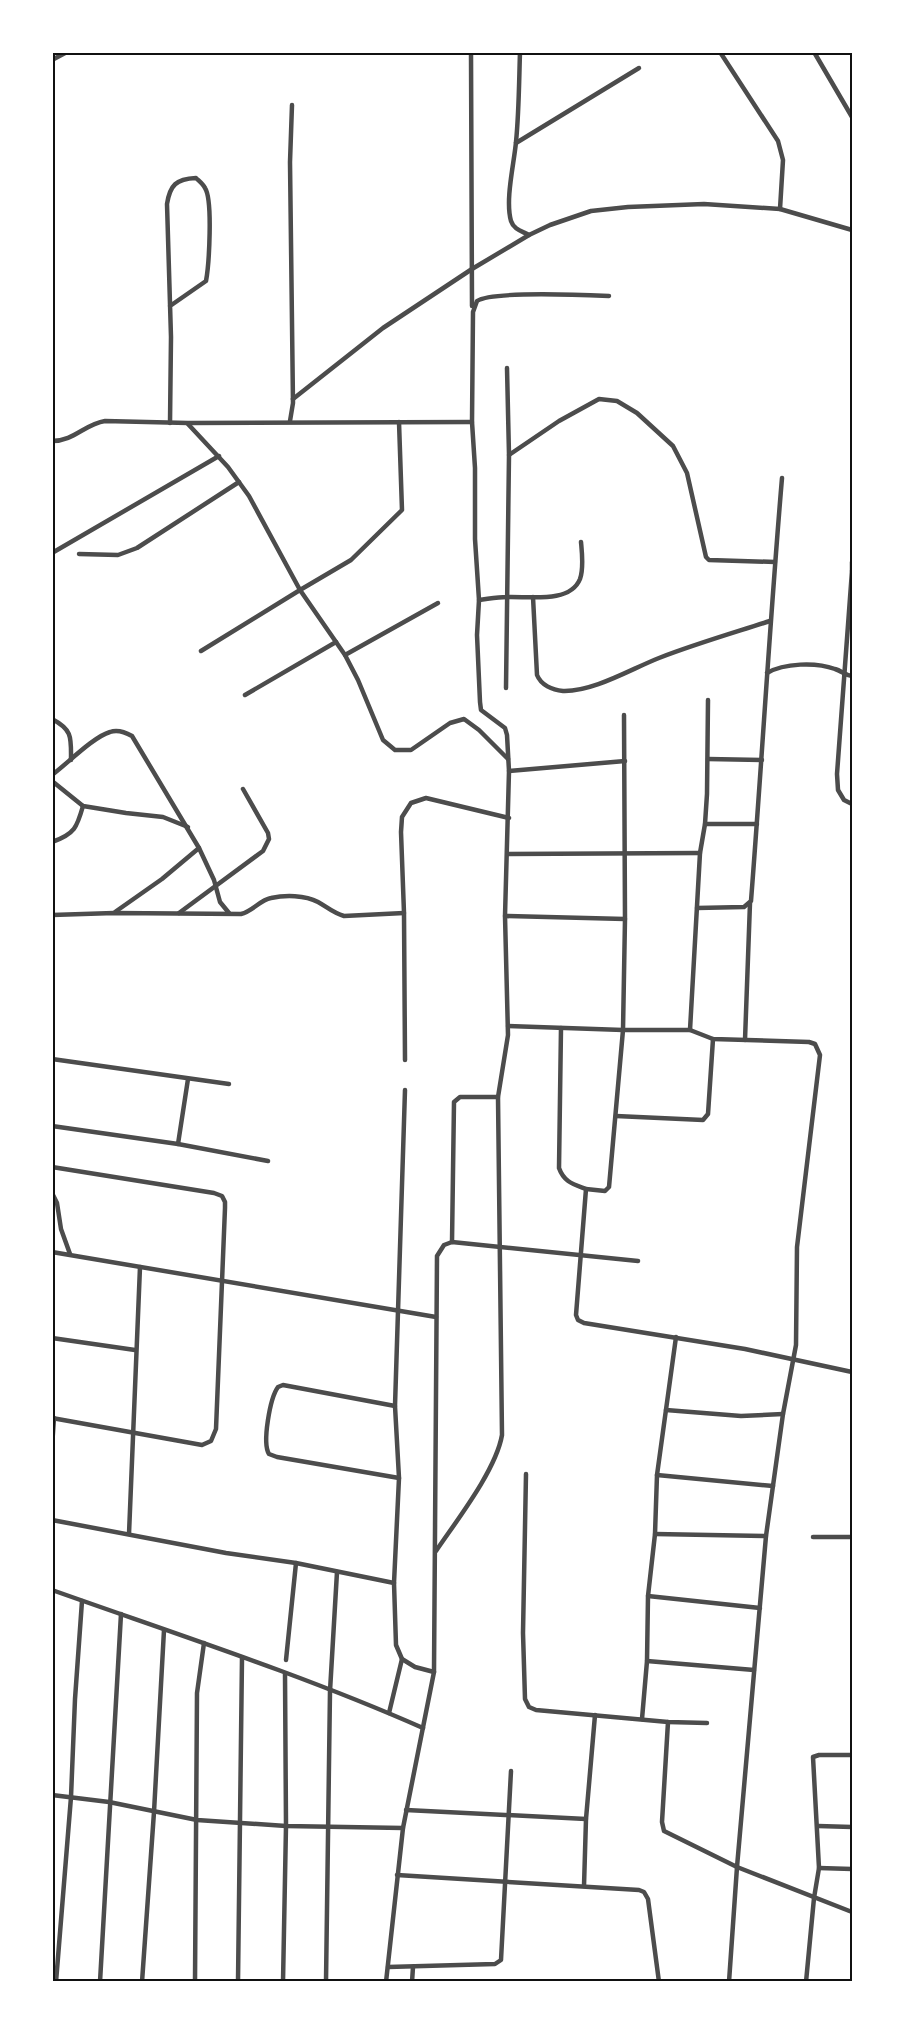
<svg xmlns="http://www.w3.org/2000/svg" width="905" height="2034" font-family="Barlow,sans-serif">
<rect width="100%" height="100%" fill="#fff"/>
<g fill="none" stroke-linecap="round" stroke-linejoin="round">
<g stroke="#4c4c4c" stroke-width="4.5">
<path d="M471,52L472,306"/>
<path d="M520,52C519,82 519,112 516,142C514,164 505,200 511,221C514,230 522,231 529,235"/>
<path d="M814,52L852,117"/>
<path d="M52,60L67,52"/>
<path d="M516,143L639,68"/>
<path d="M780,209L852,230"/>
<path d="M507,368L509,455L559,421L599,399L617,401L637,413L673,446L687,473L706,557L709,560L775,562"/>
<path d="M293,399L383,328L472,269L529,235L550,225L591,211L628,207L704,204L780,209L783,160L778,141L720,52"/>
<path d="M290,421L293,403L290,162L292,105"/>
<path d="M170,423L171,337L167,204C170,185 176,179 196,178C199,181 203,184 205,188C213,200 209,265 206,281L170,306"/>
<path d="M188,424L228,467L249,496L300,590L351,560L402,510L399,422"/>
<path d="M52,441C74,441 85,424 105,421L188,423L472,422"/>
<path d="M52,553L219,456"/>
<path d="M79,554L118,555L137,548L239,482"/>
<path d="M852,562V571"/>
<path d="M852,571L837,774L838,790L844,800L852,804"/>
<path d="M533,597L537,675C541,685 552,690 563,691C593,692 631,669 659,658C695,644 733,633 770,621"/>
<path d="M479,600C488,599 497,597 507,597C528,596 570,604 580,579C584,568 582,553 581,542"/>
<path d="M201,651L300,590L345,655L358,680L383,740L395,750H411L450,723L464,719L479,730L508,759"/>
<path d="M345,655L438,603"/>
<path d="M767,673C784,663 816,662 835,669C842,671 844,675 852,676"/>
<path d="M506,688L509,455"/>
<path d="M245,695L336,642"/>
<path d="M624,715L625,919L623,1030L609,1187L605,1191L586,1189L576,1315L578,1320L584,1323L745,1349L852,1372"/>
<path d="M52,719C73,730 71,738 71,760"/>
<path d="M708,759L762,760"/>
<path d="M509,771L625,761"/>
<path d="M52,775C67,764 93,737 110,732C118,729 125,732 132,736L199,848L214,880L220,902L229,913"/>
<path d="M52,781L83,806L126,813L163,817L188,827"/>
<path d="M705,824H757"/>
<path d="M52,842C75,834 77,827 83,806"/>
<path d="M508,854L700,853"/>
<path d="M697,908L744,907L751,901C762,760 770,619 782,478"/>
<path d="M115,912L162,879L199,848"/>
<path d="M179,913L263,851L269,839L268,833L243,789"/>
<path d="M52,915L114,913L241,914C253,911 260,900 271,898C285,895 305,895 318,902C327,907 333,913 344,916L404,913"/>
<path d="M505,916L625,919"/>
<path d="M508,1026L623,1030H690L713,1039L809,1042L815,1044L820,1055L797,1247L796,1345L783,1414L766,1536L737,1867L729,1982"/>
<path d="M561,1028L559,1168C564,1182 573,1184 586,1189"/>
<path d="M690,1030L700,853L705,824L707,794L708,700"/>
<path d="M745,1040L750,903"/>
<path d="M52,1059L229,1084"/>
<path d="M405,1060L404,913L401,832L402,817L411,803L426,798L509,818"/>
<path d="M405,1090L395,1406L399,1478L394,1583L396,1645L402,1659L415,1667L434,1672"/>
<path d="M616,1116L703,1120L708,1114L713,1039"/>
<path d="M52,1126L178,1144L268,1161"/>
<path d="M178,1144L188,1079"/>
<path d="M52,1167L214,1193L222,1196L225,1202V1208L216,1429L211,1441L202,1445L52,1418"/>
<path d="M52,1193L57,1203L61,1229L70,1254"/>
<path d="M452,1242L454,1102L460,1097H498"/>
<path d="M52,1252L436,1317"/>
<path d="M52,1338L135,1350"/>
<path d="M395,1406L283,1385L278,1387C270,1398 262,1443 269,1454L277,1457L399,1478"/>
<path d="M666,1410L741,1416L783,1414"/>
<path d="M52,1447L54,1418"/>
<path d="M526,1474L523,1633L525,1699L529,1707L536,1710L668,1722L707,1723"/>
<path d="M657,1475L773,1486"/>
<path d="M52,1520L226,1553L296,1563L394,1583"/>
<path d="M129,1534L140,1267"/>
<path d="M655,1534L766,1536"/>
<path d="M813,1537H852"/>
<path d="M436,1551C457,1520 496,1470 502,1435L498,1097L508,1035L505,916L509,771L507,735L505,728L481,710L480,702L477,635L479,600L475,539V468L472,422L473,312L477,301C492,291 586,295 609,296"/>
<path d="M52,1590C176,1634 303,1675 423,1728"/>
<path d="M648,1596L760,1608"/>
<path d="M286,1660L296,1563"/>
<path d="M647,1661L754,1670"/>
<path d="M389,1713L402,1659"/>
<path d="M642,1719L647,1661L648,1596L655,1534L657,1475L676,1337"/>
<path d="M668,1722L662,1822L664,1831L737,1867L852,1912"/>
<path d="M52,1795L109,1802L197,1820L286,1826L403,1828"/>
<path d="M406,1810L586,1819"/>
<path d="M818,1826L852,1827"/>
<path d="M819,1868L852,1869"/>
<path d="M397,1875L639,1890L644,1892L648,1899L659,1982"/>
<path d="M584,1886L586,1819L595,1715"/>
<path d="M388,1967L495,1964L501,1960L511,1771"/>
<path d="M56,1982L71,1797L75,1699L82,1601"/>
<path d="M100,1982L121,1614"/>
<path d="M142,1982L154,1812L164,1630"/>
<path d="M195,1982L197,1693L204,1643"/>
<path d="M238,1982L242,1658"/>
<path d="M283,1982L286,1826L285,1674"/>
<path d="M326,1982L330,1691L337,1572"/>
<path d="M386,1982L403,1828L434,1672L437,1256L444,1245L452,1242L638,1261"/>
<path d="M412,1982L413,1967"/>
<path d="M806,1982L814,1898L819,1868L813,1757L819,1755H852"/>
</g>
</g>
<rect width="905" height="2034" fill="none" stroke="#ffffff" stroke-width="108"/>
<rect x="54" y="54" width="797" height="1926" fill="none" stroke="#111" stroke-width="2"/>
</svg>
